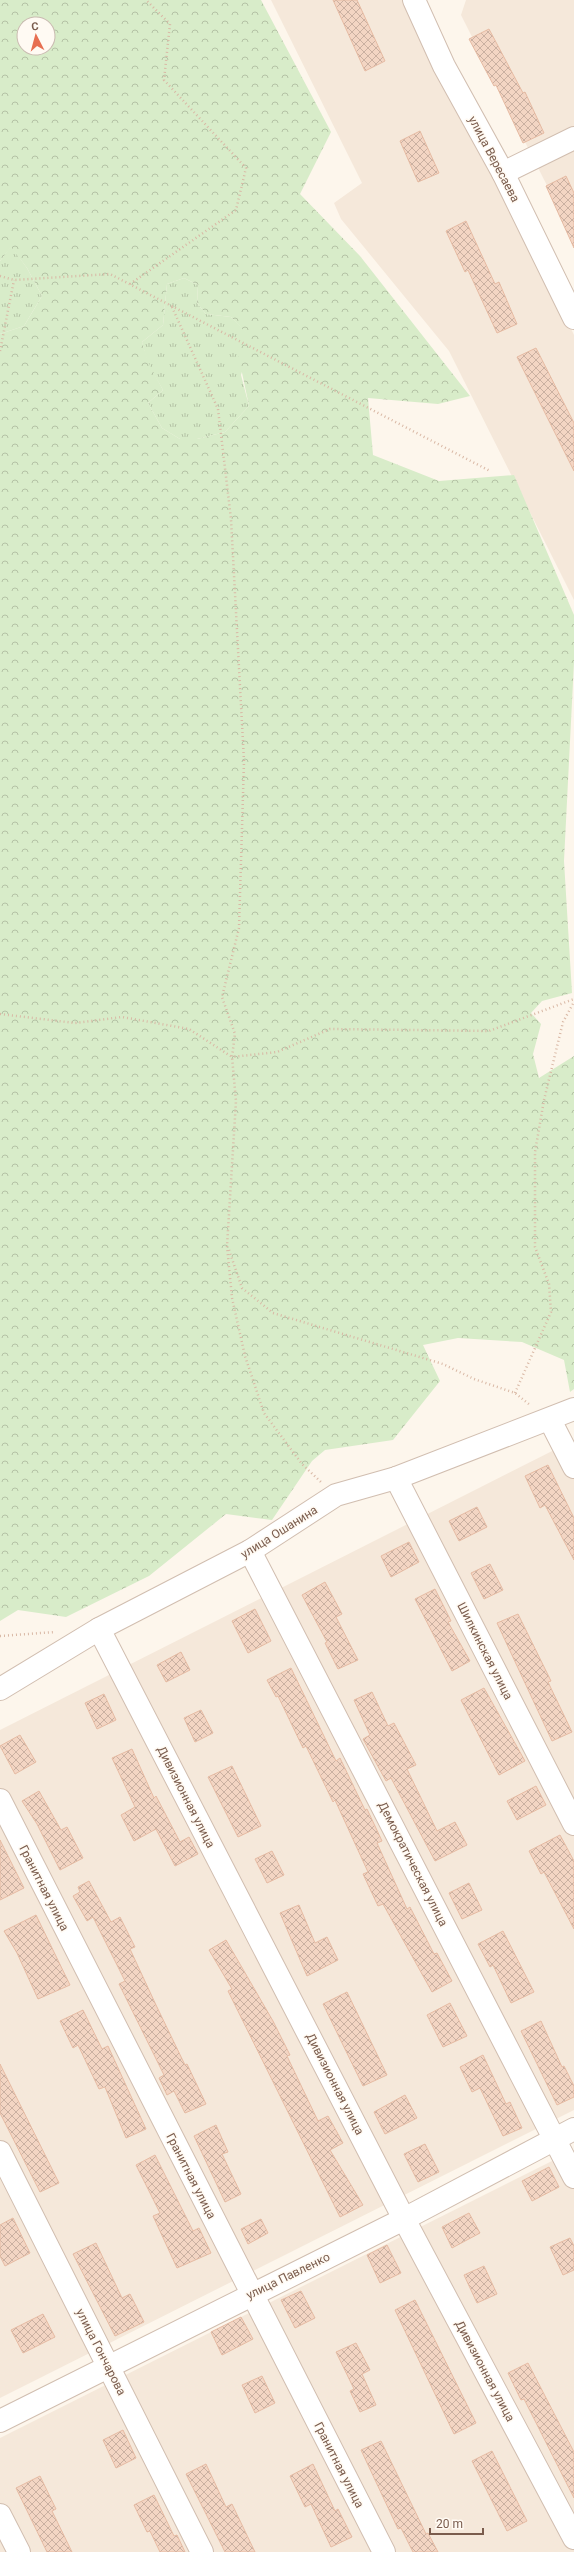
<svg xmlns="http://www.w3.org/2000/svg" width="574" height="2552" font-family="Roboto,sans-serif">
<defs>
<pattern id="grass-tufts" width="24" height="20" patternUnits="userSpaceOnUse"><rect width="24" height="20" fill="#d8ecc9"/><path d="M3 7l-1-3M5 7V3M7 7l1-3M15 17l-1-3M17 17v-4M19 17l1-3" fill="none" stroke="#b4c2a5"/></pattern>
<pattern id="forest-crowns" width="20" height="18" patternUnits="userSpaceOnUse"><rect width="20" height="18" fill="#d8ecc9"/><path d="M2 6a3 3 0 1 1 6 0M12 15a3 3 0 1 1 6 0" fill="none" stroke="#b4c2a5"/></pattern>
<pattern id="building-cross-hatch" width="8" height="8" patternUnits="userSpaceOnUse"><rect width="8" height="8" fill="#f3d5c3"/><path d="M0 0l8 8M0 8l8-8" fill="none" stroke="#cab0a1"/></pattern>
</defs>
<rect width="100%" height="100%" fill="#fdf6ec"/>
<g fill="#f5e8da">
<path d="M271,0H412L574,335V600L449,351L341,219L334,203L362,183Z"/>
<path d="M466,0H574V239L461,15Z"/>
<path d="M574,1440V2110L0,2398V1730Z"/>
<path d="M574,2150V2552H0V2438Z"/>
</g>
<g fill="url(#grass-tufts)">
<path d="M11,246L27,268L42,296L24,326L0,334V261Z"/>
<path d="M184,278L198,285L197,303L206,314L231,317L252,338L241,375L249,406L225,432L197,439H180L162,428L148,403L163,390L148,364L142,342L163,325L167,284Z"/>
</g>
<path fill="url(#forest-crowns)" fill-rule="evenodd" d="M0,0H261L331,132L300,194L360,256L470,396L438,404L368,398L373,455L439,481L514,475L574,615V662L564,861L572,993L542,1001L531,1013L541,1024L533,1054L539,1078L574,1056V1389L570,1392L564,1360L522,1342L458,1338L423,1345L440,1381L393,1440L325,1450L312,1461L272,1520L226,1514L149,1576L66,1617L18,1610L0,1621V334L24,326L42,296L27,268L11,247L0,261ZM24,24H48V48H24ZM184,278L198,285L197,303L206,314L231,317L251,338L237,349L249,406L225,432L197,439H180L162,428L148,403L163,390L149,364L142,342L163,325L167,284Z"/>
<g fill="url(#building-cross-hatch)" stroke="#e6bba3">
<path d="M333,0H357L385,61L365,71Z"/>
<path d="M489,29L523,93L525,92L544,133L523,143L496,85L494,86L469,39Z"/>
<path d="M420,131L439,173L418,182L400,141Z"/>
<path d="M566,176L574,193V248L546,186Z"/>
<path d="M466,221L495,284L499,282L517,324L497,333L468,270L465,272L446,231Z"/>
<path d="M536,348L574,423V471L517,357Z"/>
<path d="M548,1465L574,1518V1560L545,1505L540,1508L525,1476Z"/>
<path d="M477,1507L487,1527L459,1541L449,1521Z"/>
<path d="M409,1542L419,1562L391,1577L381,1556Z"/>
<path d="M490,1564L503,1590L484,1599L471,1573Z"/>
<path d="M325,1582L342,1614L336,1617L358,1660L338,1669L325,1643L327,1642L302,1595Z"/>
<path d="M435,1589L451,1621L448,1622L470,1661L452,1671L415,1599Z"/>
<path d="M255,1609L271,1641L248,1653L232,1621Z"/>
<path d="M518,1614L551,1681L548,1682L572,1732L552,1741L497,1623Z"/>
<path d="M181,1652L190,1670L166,1682L157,1665Z"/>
<path d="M291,1668L336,1761L340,1758L365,1810L367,1809L382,1841L377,1843L407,1909L410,1907L434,1954L437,1953L452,1981L432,1992L383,1904L378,1906L363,1874L368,1872L335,1800L333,1802L306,1746L303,1748L278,1696L276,1697L267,1680Z"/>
<path d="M484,1688L525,1761L499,1775L461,1700Z"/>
<path d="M372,1692L388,1726L394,1723L416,1765L407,1769L437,1831L455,1822L467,1845L435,1861L391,1778L386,1781L363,1739L370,1735L354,1700Z"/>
<path d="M104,1694L116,1720L97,1729L85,1703Z"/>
<path d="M201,1710L213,1733L195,1742L184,1718Z"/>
<path d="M20,1735L36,1762L15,1774L0,1746Z"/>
<path d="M132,1749L154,1798L156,1796L180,1842L189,1837L198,1854L175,1866L156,1829L134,1841L121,1815L135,1807L112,1758Z"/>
<path d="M232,1766L261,1826L238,1837L208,1777Z"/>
<path d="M536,1786L546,1805L517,1820L507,1801Z"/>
<path d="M39,1791L61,1830L67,1827L83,1858L60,1870L37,1824L22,1801Z"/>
<path d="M560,1835L574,1861V1929L544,1872L541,1874L529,1851Z"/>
<path d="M0,1840L24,1888L0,1900Z"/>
<path d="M272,1851L284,1875L267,1883L255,1859Z"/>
<path d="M89,1881L111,1922L120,1917L135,1947L130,1949L156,2005L185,2065L187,2064L206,2104L185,2113L174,2091L167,2095L159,2078L164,2075L119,1984L125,1981L93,1917L87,1921L73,1896L80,1892L78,1887Z"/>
<path d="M469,1883L482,1910L462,1919L449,1893Z"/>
<path d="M299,1905L315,1943L327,1937L338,1960L307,1976L280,1913Z"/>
<path d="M36,1915L70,1985L38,1999L17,1953L4,1931Z"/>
<path d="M503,1931L534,1992L511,2003L493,1965L490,1967L478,1944Z"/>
<path d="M226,1940L273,2021L290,2055L287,2056L318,2121L328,2116L343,2143L330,2150L363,2205L340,2217L228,1991L232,1989L209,1950Z"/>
<path d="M347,1992L387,2075L363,2086L323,2004Z"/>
<path d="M450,2003L467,2036L443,2047L427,2015Z"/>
<path d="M83,2010L102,2049L108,2046L146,2129L126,2138L105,2087L99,2089L78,2045L73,2048L60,2021Z"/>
<path d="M541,2021L562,2067L564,2066L574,2086V2097L557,2105L521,2031Z"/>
<path d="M483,2055L506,2104L510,2102L522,2128L503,2136L480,2088L472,2092L460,2067Z"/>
<path d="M0,2064L59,2183L40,2192L0,2113Z"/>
<path d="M405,2095L417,2118L385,2134L374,2112Z"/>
<path d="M216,2125L228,2152L222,2154L241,2194L225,2202L194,2136Z"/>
<path d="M425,2144L439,2172L418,2182L404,2154Z"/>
<path d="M155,2155L193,2231L199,2228L211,2253L177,2268L153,2216L160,2213L136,2165Z"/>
<path d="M549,2167L559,2187L532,2201L522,2181Z"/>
<path d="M469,2213L480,2233L452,2248L442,2227Z"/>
<path d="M13,2218L30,2253L5,2266L0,2256V2225Z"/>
<path d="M261,2219L268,2233L248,2244L241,2229Z"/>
<path d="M570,2238L574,2246V2270L563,2275L550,2247Z"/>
<path d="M96,2243L122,2298L130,2294L144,2322L115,2336L73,2254Z"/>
<path d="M387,2245L401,2273L380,2283L367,2255Z"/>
<path d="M484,2266L497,2294L477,2303L464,2275Z"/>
<path d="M301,2291L315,2318L295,2328L281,2300Z"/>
<path d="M415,2300L476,2423L454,2434L395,2310Z"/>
<path d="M43,2314L55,2337L23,2353L11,2330Z"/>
<path d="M241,2317L253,2339L222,2355L211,2332Z"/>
<path d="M356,2343L370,2370L362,2374L376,2405L360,2412L350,2391L354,2389L336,2352Z"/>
<path d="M528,2363L574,2452V2498L524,2399L521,2400L508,2373Z"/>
<path d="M262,2376L275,2403L255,2413L242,2385Z"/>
<path d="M123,2430L136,2458L116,2468L103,2440Z"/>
<path d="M381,2441L426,2534L428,2533L438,2552H413L401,2528L398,2529L361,2450Z"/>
<path d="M492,2451L527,2521L507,2531L472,2461Z"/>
<path d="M206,2464L226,2507L232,2504L255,2552H225L186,2474Z"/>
<path d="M313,2464L335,2511L338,2509L352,2537L331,2547L311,2504L305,2507L290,2476Z"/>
<path d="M40,2476L56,2509L52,2511L72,2552H47L16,2488Z"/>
<path d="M154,2495L174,2536L177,2535L185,2552H160L150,2531L147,2532L134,2505Z"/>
</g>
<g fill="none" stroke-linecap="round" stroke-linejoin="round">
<g stroke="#d1beb0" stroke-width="24">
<g id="minor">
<path d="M414,0L444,66L503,173L574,318"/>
<path d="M503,173L574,138"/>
<path d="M550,1420L574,1467"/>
<path d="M396,1478L574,1824"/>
<path d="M250,1551L574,2177"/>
<path d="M99,1629L404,2219L574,2538"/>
<path d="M0,1689L99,1629L250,1551L336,1495L396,1478L574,1409"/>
<path d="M0,1800L384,2552"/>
<path d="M0,2152L202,2552"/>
<path d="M0,2421L404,2219L574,2129"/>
<path d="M0,2515L19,2552"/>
</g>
</g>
<g stroke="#d9b8a5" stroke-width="2.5" stroke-dasharray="1 3" stroke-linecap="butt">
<path d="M0,276L14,280L110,274L490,471"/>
<path d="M130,284L236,210L246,168L164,80L170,24L146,0"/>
<path d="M172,307L218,409L231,519L244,761L239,928L222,997L235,1034L232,1057L277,1052L330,1029L489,1031L574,999"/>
<path d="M0,351L14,280"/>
<path d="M0,1014L75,1023L122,1017L189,1029L232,1057L236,1101L227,1246L232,1298L245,1356L264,1413L302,1464L321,1482"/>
<path d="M229,1250L242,1288L273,1313L443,1364L474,1379L515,1393L530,1405"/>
<path d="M515,1393L551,1312L549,1284L535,1247V1152L544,1100L563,1022L574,1002"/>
<path d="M0,1636L55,1632"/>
</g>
<use href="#minor" stroke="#fff" stroke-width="22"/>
</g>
<g text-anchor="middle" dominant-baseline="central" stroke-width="3" stroke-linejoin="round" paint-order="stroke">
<g font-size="12" fill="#7a5c4d" stroke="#fffaf3">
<text transform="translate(494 159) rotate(62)">улица Вересаева</text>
<text transform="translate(279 1532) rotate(-32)">улица Ошанина</text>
<text transform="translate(485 1651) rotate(63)">Шилкинская улица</text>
<text transform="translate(186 1797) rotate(63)">Дивизионная улица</text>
<text transform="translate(413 1864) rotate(63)">Демократическая улица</text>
<text transform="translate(44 1888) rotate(63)">Гранитная улица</text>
<text transform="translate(335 2084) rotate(63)">Дивизионная улица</text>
<text transform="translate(191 2176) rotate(63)">Гранитная улица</text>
<text transform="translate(288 2276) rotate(-26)">улица Павленко</text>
<text transform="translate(101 2352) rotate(63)">улица Гончарова</text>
<text transform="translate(485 2371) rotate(62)">Дивизионная улица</text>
<text transform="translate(339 2465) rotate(63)">Гранитная улица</text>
</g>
</g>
<g transform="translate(36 36) rotate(354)"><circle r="19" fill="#fffaf3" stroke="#cabbb1"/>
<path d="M0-3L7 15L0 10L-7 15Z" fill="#e76f51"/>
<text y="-6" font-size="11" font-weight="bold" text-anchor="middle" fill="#7a5c4d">С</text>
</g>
<path d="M430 2528v6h53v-6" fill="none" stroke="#7a5c4d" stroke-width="2"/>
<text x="436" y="2528" font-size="12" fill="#7a5c4d" stroke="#fffaf3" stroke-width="3" paint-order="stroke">20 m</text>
</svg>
